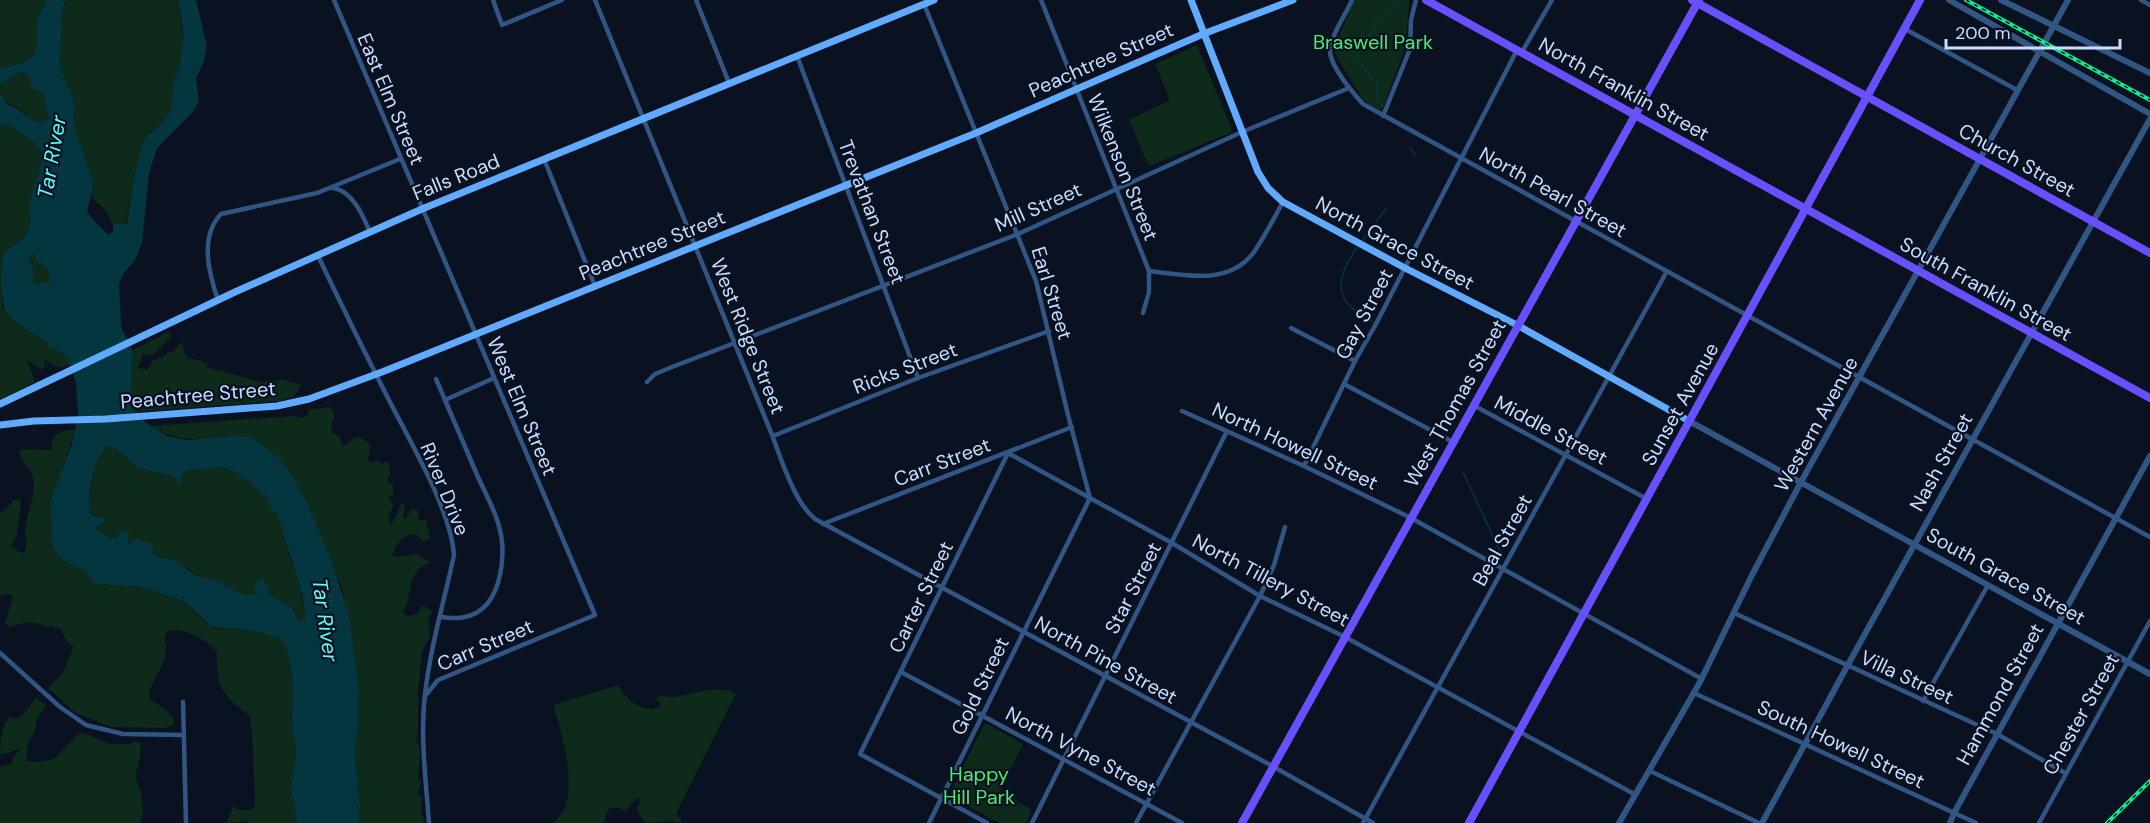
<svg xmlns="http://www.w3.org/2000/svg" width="2150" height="823" font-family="'DM Sans',sans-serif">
<rect width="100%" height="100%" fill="#0a1120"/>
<g fill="#0d2a1b">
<path d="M0,0H47L37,19V43L33,56L25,62L0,69Z"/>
<path d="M65,0H177L181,19L183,43L182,57L173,84L174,103L164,122L151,131L144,143L129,203L127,221L124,224C106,224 114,222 106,211C102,205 95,203 91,196L94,187L91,174L86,164L82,145L74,129L75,104L60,66L62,15Z"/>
<path d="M1354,0H1409L1406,45L1383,108L1380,110L1368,104L1362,98L1335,54V46Z"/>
<path d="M1197,45L1232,130L1228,134L1149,166L1129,120L1170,100L1155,64Z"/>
<path d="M21,72L29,77L33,90L40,91C48,99 44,110 49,120C34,130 27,112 15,106C14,105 8,104 6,103L4,98L0,95V84Z"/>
<path d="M0,124L14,128L35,143L41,151L43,158L30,199L29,228L24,236L6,250L3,255L1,273L2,306L11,317L48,343V346L66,355L71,364L61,368L44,360L45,366L42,370L27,360L35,382L0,399Z"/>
<path d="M34,253L49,269L50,283H33V268L29,257Z"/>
<path d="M168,332L171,333V337L153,355L143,354L138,368L148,370L152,361L163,357L168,352H173L182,341L184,352L189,359L200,360L207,364V367L260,382L283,380L300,384V388L293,397L279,401L134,412C123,394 134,370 133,350Z"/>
<path d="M330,407L335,413L331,426L332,432L340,437L341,443L344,446L354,438L359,437L368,442L371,447L368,459L370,463L378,460L382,465L384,462H389L390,475L388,477L387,483L393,484V495L388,497L394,505L388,516L390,524L394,521L401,504L405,505L403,519L406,518L412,509L419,511L418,520H426L430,538L424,542L415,534C403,535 394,545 392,557L417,554L425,560L430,561L428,564C406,571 413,596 403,612L408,616L417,614L422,606H425L432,612L428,621L430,636L422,652L418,691V728L416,740L420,748L418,779L421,781L418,795L422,797L421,814L423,816L424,823H359L360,806L355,758L358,730L359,692L342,588L319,535L233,436C197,439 182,444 150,426L293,416L303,418L308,415L309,410Z"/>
<path d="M66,430H75L50,506L56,552C64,560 72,564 82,569C88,573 92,579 96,584L144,587L185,602L203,620L215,628L254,631L281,639L286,646L291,666L293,694L292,728L296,749L291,790L297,823H250L248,821L226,823L234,805L238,810H249L254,807L255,798L252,731L249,715C223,696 215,686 217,652C207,641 183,625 167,632L164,640C173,657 153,677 149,693L150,699C159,706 168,709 174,720L173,725L164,728L111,727L76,713L48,688L63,672L74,647L67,642L60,628L51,626L46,627C33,620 23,623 10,627L5,624L13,597L9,594L0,596V514L15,500H19L21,503L17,535L11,545L20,553L24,552C29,539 24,540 25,529C27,513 37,494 33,477C31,468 22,462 19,453L22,449L52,450V441L55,435Z"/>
<path d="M106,444C118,447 128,461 139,467C147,471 163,473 172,475L176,483L182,482L180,476L183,475L186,470L195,471L221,466L232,469L253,483L265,495L278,514L290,559L297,573L306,620L301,621L291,606L271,595L270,590L252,591L258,593V595H244L213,580L199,577L189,569L167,557L154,555L141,539L126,543L121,531L116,538L107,536L96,528L107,520L104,516C99,516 94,517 91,512C86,504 94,470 97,461C100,455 105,452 106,444Z"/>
<path d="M618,685C625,698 644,716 660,706L661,703L656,700L657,697C662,695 665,697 671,697C693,696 714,682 736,694L676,814L683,823L670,821L645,823L637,810L640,802L638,797L625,811L620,808H609L603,823H554C557,818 563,813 565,808C575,778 562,733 553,705Z"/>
<path d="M36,698L46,705L37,719L34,733L28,743L26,761L37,762L54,759L77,735L84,733L111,744H131L136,741L140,743L141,754L135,777L140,789L143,810L140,823H0V767L11,764L13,756L20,751V749C12,750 8,754 0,754C0,743 1,725 10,717L17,719L24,714Z"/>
<path d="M985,723L1023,744L1000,791L1032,810L1026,823H1000L951,798L950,793Z"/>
</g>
<path fill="#04363f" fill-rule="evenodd" d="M47,0H65L62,15L60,66L75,104L74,129L82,145L86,164L91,173L94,184L87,211L95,222L109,235L113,231V224H127C131,197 134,169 143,143C149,130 161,127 167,116C176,102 171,95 174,81C176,74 180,67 181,59C185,40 183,18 177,0H196L207,46L204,60L196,79L199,101L193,112L157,148L149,173L142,243L135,260L123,274L119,284L121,326L133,352L130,404L139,418L167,436L186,440L233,436L250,437L260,443L278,457L293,477L307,502L332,562L350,620L359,692L358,730L355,758L360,806L359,823H297L291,790L296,749L292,728L293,694L291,666L286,646L281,639L254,631L212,627L185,602L144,587L96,584L84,570L71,565L59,556L53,546L50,506L52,496L72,444L78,414L76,382L66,355L48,346V343C35,333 16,325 6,312C0,300 0,266 4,252L25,236L29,228L30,199L43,158L41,151L35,143L14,128L0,124V95L4,98L6,104C21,107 27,121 42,123L49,119C44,110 48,99 40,91L33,90L27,75L21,72L0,84V69L25,62L33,56L37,43V19ZM34,253L37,262C49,265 49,272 50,283H33L34,271L29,257ZM106,445C117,446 128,462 139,467C146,471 163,473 172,475L178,484L182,482L180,476L186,473V470C211,472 219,460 243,477C251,482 256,485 260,494L265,495L273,511L278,514C285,548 305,586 305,620H299L291,606L271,595L264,581L259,580L252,591L257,593L258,595H244L213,579L199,577L172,559L154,555L153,547L149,542H144L136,538L130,543H127L129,534L125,530L121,531L116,538C109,538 101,533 96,528L107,520L104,516L96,517L91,514C86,500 92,475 97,461C100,455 105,452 106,445Z"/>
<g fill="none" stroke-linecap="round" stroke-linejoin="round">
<g stroke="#04363f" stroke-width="1.5">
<path d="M1382,105C1374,97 1377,92 1377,83C1371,80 1370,74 1365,69C1342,44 1375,42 1376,22C1383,14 1396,11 1399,0"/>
<path d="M1410,148L1415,155"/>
<path d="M1361,243L1387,207"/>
<path d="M1358,246C1332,282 1334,303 1375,323"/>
<path d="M1463,472L1503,558"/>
</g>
<g stroke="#315683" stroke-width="4.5">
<path d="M334,0L595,615L438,680L425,696"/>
<path d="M493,0L502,25L562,0"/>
<path d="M595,0L770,430C781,457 793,501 815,519L1274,767L1373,823"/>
<path d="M696,0L729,83"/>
<path d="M1041,0L1149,271V292L1143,313"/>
<path d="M1352,0C1345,16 1333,31 1330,48C1328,64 1353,93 1363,104L2150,537"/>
<path d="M2141,0L2150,5"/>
<path d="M924,4L1036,281L1068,415L1090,498L929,823"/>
<path d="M1905,29L2017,90"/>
<path d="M1522,52L1552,0"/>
<path d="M797,56L918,378"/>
<path d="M1383,116L1410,49L1411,20L1416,0"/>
<path d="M544,159L595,286"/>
<path d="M333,188C353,191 363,216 370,232"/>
<path d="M318,256C342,306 366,355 391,404C412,445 451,511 454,555C444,602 430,648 425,695C420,737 426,781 429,823"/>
<path d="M1149,271C1185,275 1229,286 1254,252C1265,236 1274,218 1283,202"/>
<path d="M218,300C209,274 199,237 221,214L317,193L400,159"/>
<path d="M1291,328L1355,361"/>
<path d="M436,379C450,412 464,444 478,477C487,497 500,519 502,542C504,561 500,589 487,604C475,618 459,620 441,617"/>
<path d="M647,382L655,374L672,367L1018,234L1242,132L1349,88"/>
<path d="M1344,384L1453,442"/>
<path d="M445,400L494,378"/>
<path d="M1473,405L1647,499"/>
<path d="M1182,411L1304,466L1411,518L1702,679"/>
<path d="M773,436L918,378L1049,331"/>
<path d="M1304,466L1355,361L1376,324L1517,50"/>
<path d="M823,524L1072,427"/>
<path d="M1734,613L1997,734L2065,773"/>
<path d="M0,653L60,707L86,725L123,734L183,735"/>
<path d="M901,672L1182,823"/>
<path d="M1694,693L1976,823"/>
<path d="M1923,701L1988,585"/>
<path d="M183,702L186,823"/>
<path d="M1650,771L1759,823"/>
<path d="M987,823L860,754L1008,453L1172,543L1260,596L1345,637L1636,795"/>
<path d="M1032,823L1227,431"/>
<path d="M1136,823L1260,596L1274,565L1285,527"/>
<path d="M1363,823L1667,271"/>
<path d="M2039,823L2150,621"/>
</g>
<g stroke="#315683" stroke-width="6">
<path d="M1949,0L2150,114"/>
<path d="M2001,0L2150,73"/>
<path d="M1689,421L2150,674"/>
<path d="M1619,823L1700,682L1752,575L1801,482L2068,0"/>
<path d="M1762,823L1850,661L2150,119"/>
<path d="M1950,823L1954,813L2150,456"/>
</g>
<g stroke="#60aaff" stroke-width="7">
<path d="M1191,0L1258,172L1268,188L1283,202L1405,268L1517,325L1689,421"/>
<path d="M0,404L235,292L422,209L934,0"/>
<path d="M0,425L34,421L106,419L277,406L309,399L382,372L976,133L1203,34L1293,0"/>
</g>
<g stroke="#6850ff" stroke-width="8">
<path d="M1426,0L2150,398"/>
<path d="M1692,0L2150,253"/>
<path d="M1242,823L1699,0"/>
<path d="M1469,823L1920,0"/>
</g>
<g stroke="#00f495" stroke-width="4">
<g id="rail">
<path d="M1966,0L2150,100"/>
<path d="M2107,823L2150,781"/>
</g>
</g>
<use href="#rail" stroke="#0a1120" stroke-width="1.5" stroke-dasharray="4.5" stroke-linecap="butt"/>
</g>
<g text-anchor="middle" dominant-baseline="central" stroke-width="4.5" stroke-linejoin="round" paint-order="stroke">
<g font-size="20" fill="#4bea74" stroke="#0a1120">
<text x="1373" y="42">Braswell Park</text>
<text x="979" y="774">Happy<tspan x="979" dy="23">Hill Park</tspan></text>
</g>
<g font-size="20" fill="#c9ddff" stroke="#0a1120">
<text transform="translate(1101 60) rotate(-24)">Peachtree Street</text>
<text transform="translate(1624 89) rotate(29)">North Franklin Street</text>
<text transform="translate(391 99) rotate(67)">East Elm Street</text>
<text transform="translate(2017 160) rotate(29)">Church Street</text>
<text transform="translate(1123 167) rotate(68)">Wilkenson Street</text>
<text transform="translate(456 177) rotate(-22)">Falls Road</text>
<text transform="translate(1553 192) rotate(29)">North Pearl Street</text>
<text transform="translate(1038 207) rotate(-24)">Mill Street</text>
<text transform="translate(872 212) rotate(69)">Trevathan Street</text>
<text transform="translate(1395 243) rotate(28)">North Grace Street</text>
<text transform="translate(652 245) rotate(-22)">Peachtree Street</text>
<text transform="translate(1986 289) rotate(29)">South Franklin Street</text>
<text transform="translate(1052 293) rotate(73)">Earl Street</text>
<text transform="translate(1364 314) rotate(-62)">Gay Street</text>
<text transform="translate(748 336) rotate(68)">West Ridge Street</text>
<text transform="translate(905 368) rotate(-21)">Ricks Street</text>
<text transform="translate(198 395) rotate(-5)">Peachtree Street</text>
<text transform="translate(1455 403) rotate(-61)">West Thomas Street</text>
<text transform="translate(1680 404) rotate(-61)">Sunset Avenue</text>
<text transform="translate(522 406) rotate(67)">West Elm Street</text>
<text transform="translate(1816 424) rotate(-61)">Western Avenue</text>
<text transform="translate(1551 430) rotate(28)">Middle Street</text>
<text transform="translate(1295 446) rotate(25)">North Howell Street</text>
<text transform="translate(942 462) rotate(-21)">Carr Street</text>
<text transform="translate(1941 462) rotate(-61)">Nash Street</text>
<text transform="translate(445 489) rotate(68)">River Drive</text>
<text transform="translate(1502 540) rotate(-61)">Beal Street</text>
<text transform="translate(2006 576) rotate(29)">South Grace Street</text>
<text transform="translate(1271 580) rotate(28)">North Tillery Street</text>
<text transform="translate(1133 588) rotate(-63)">Star Street</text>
<text transform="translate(921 597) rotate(-64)">Carter Street</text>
<text transform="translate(485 645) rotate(-23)">Carr Street</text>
<text transform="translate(1106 660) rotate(29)">North Pine Street</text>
<text transform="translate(1907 677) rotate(25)">Villa Street</text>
<text transform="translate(980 686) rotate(-64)">Gold Street</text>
<text transform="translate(2000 694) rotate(-61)">Hammond Street</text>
<text transform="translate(2081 714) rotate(-61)">Chester Street</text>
<text transform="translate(1841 744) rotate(25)">South Howell Street</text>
<text transform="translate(1081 751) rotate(28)">North Vyne Street</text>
</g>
<g font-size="21" font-style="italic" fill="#57fffa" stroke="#0a1120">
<text transform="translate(52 157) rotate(-80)">Tar River</text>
<text transform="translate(325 620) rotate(82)">Tar River</text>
</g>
</g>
<path d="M1946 39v9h174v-9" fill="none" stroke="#c9ddff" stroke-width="3"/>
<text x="1955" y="39" font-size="18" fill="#c9ddff" stroke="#0a1120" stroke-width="4.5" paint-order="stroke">200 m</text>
</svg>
